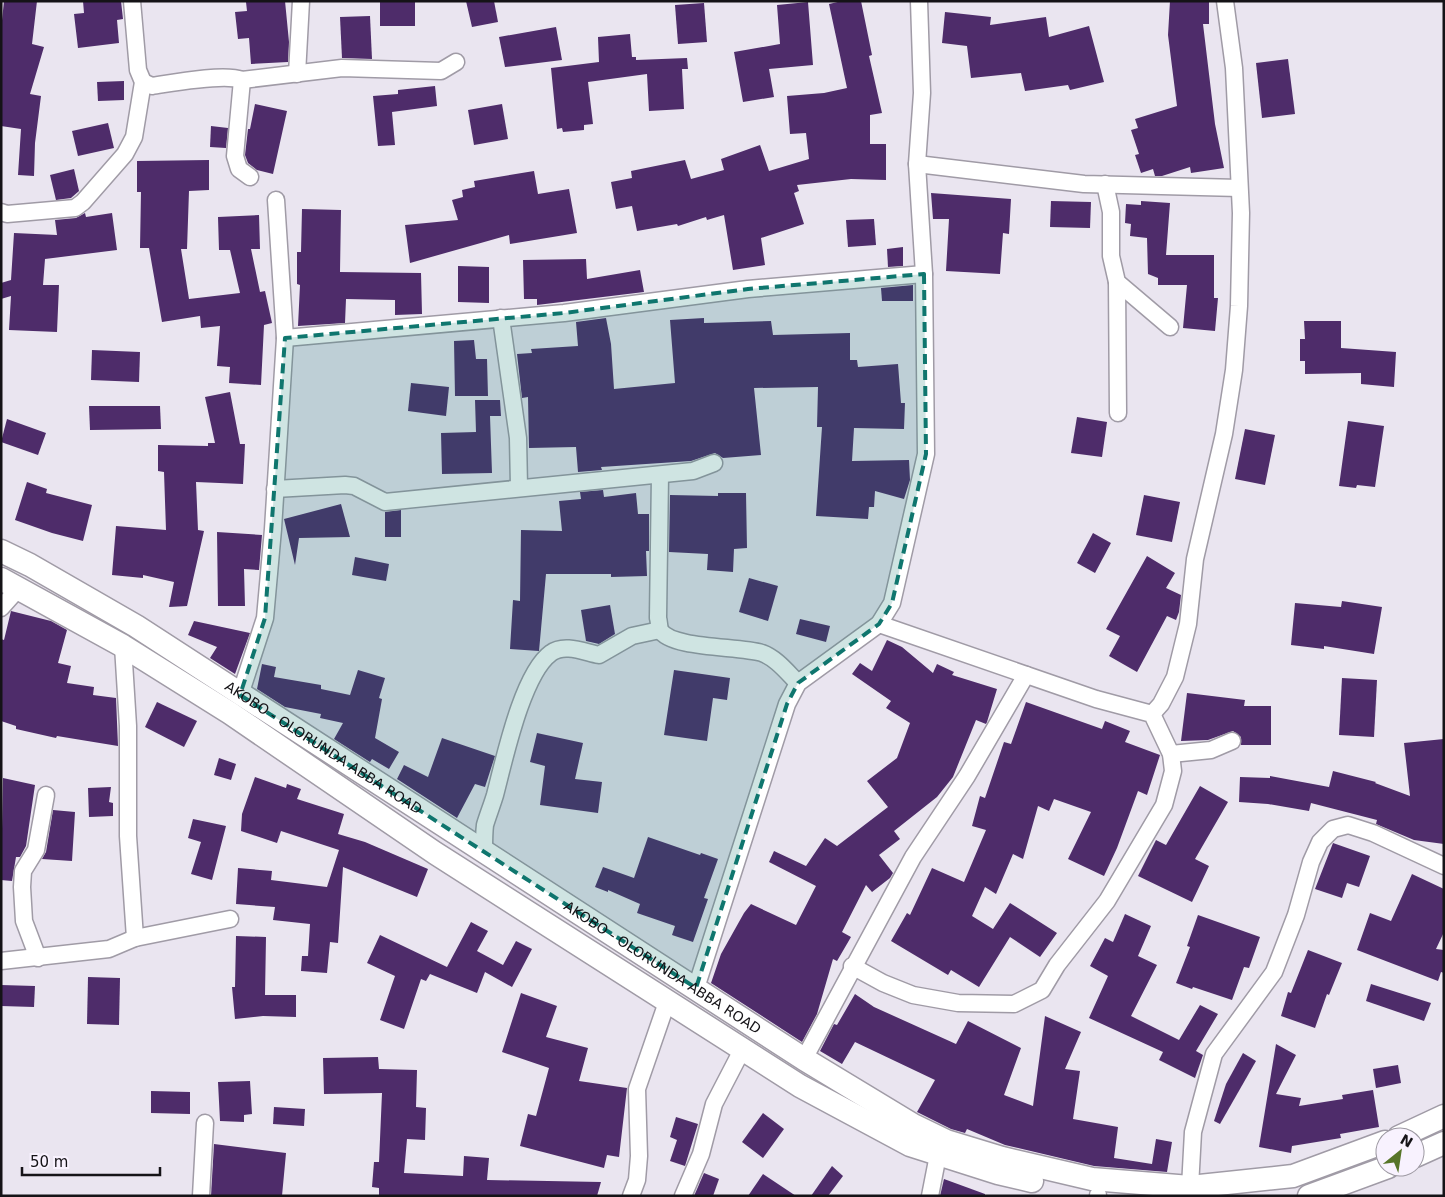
<svg xmlns="http://www.w3.org/2000/svg" width="1445" height="1197" font-family="'DejaVu Sans',sans-serif">
<rect width="100%" height="100%" fill="#eae5f0"/>
<g fill="#4e2c6a">
<path d="M4,1H37L32,44L44,47L30,94L41,96L35,143L34,176L18,175L21,129L1,126V30Z"/>
<path d="M83,1H121L123,19L117,20L119,43L78,48L74,14L84,13Z"/>
<path d="M285,1L289,42L288,62L251,64L249,38L238,39L235,12L247,11L246,2Z"/>
<rect x="380" y="1" width="35" height="25"/>
<path d="M466,1H494L498,22L472,27Z"/>
<path d="M842,1H861L872,55L869,56L882,113L870,115V144H886V180L851,179L797,185L799,191L794,193L804,224L761,238L765,265L733,270L724,215L707,220L706,217L678,226L677,224L637,231L632,206L616,209L611,182L632,178L631,171L685,160L691,179L724,170L721,159L760,145L769,171L809,159L806,133L790,134L787,96L824,93L847,88L829,4Z"/>
<path d="M1170,1H1209V24H1203L1215,124L1224,168L1191,173L1190,167L1162,176H1155L1153,169L1141,173L1135,155L1139,154L1131,130L1138,128L1135,119L1177,106L1168,35Z"/>
<path d="M808,2L813,65L769,69L774,97L743,102L734,52L780,44L777,5Z"/>
<path d="M704,3L707,42L678,44L675,5Z"/>
<path d="M945,12L991,17L990,25L1046,17L1049,37L1089,26L1104,82L1070,90L1068,85L1025,91L1021,73L971,78L967,46L942,43Z"/>
<path d="M370,16L372,59L342,58L340,17Z"/>
<path d="M556,27L562,60L505,67L499,37Z"/>
<path d="M630,34L632,57H636V60L687,58L688,69H682L684,109L649,111L647,74L588,82L593,124L584,125V130L563,132L562,128L557,129L551,68L599,62L598,37Z"/>
<path d="M1288,59L1295,114L1262,118L1256,63Z"/>
<path d="M124,81V100L98,101L97,82Z"/>
<path d="M435,86L437,106L392,112L395,145L378,146L373,96L398,94V90Z"/>
<path d="M255,104L287,111L273,174L257,170L248,163L245,155L248,129H250Z"/>
<path d="M502,104L508,139L474,145L468,110Z"/>
<path d="M108,123L114,148L78,156L72,131Z"/>
<path d="M211,126L228,128L226,148L210,147Z"/>
<path d="M209,160V190L189,191L187,249H181L189,299L240,293L230,250H219L218,217L259,215L260,249H251L260,292L265,291L272,323L264,325L261,385L229,383L230,367L217,366L220,326L201,328L200,316L162,322L149,248H140L141,192H137V161Z"/>
<path d="M74,169L79,191L71,198L56,200L50,175Z"/>
<path d="M534,171L538,194L569,189L577,233L510,244L509,235L410,263L405,225L458,220L452,200L463,197L462,190L475,187L474,181Z"/>
<path d="M931,193L1011,199L1009,234L1003,233L1000,274L946,271L949,219H933Z"/>
<path d="M1051,201L1091,202L1090,228L1050,227Z"/>
<path d="M1141,201L1170,203L1166,255H1214V298H1218L1215,331L1183,328L1187,285H1158V278L1148,274L1147,238L1130,236L1131,224L1125,223L1126,204L1141,205Z"/>
<path d="M302,209L341,210L340,272L421,273L422,314L395,315V300L346,299L345,323L298,326L300,285L297,284V252H301Z"/>
<path d="M85,213L86,217L112,213L117,250L45,259L43,285H59L57,332L9,330L11,296L1,299V283L11,280L14,233L57,235L55,220L76,218Z"/>
<path d="M874,219L876,245L848,247L846,220Z"/>
<path d="M903,247V266L888,267L887,249Z"/>
<path d="M586,259L587,279L640,270L644,292L537,305V299H524L523,260Z"/>
<path d="M458,266L489,267V303L458,302Z"/>
<path d="M913,285V301H882L881,288Z"/>
<path d="M606,318L611,344L614,389L675,383L670,320L704,318V323L771,321L773,335L850,333V360H857L858,367L898,364L901,403H905L904,429L854,428L852,461L909,460L910,480L904,499L875,491L874,507H869L868,519L816,516L822,427H817L818,387L754,388L761,455L723,458L715,453L691,461L601,467L602,470L578,472L576,447L529,448L528,397L522,398L517,354L532,353L531,349L578,346L576,322Z"/>
<path d="M1304,321H1341V348L1396,352L1394,387L1361,384V373L1305,374V361H1300V339H1305Z"/>
<path d="M474,340L476,359H487L488,396H455L454,341Z"/>
<path d="M92,350L140,352L139,382L91,380Z"/>
<path d="M411,383L449,387L446,416L408,411Z"/>
<path d="M230,392L240,444H245L243,484L196,482L198,530L204,531L187,606L169,607L174,582L143,575V578L112,575L116,526L166,530L164,472L158,471V445L208,446V443H215L205,397Z"/>
<path d="M475,400H500L501,416H490L492,473L442,474L441,433L476,432Z"/>
<path d="M89,406H160L161,429L90,430Z"/>
<path d="M1077,417L1107,422L1102,457L1071,453Z"/>
<path d="M7,419L46,433L38,455L1,442Z"/>
<path d="M1348,421L1384,426L1375,487L1357,485L1356,488L1339,486Z"/>
<path d="M1245,429L1275,435L1265,485L1235,479Z"/>
<path d="M27,482L47,489L46,493L92,505L83,541L52,533L15,520Z"/>
<path d="M603,490L604,497L636,493L638,514H649V551H646L647,576L611,577V574H546L539,651L510,649L513,600L520,601L521,530L562,531L559,501L581,499L580,492Z"/>
<path d="M718,493H746L747,548L734,549L733,572L707,570L708,554L669,552L670,495L718,496Z"/>
<path d="M1144,495L1180,502L1172,542L1136,535Z"/>
<path d="M341,504L350,537L299,538L295,565L284,519Z"/>
<path d="M401,510V537H385V512Z"/>
<path d="M217,532L262,535L259,570L244,569L245,606H218Z"/>
<path d="M1093,533L1111,543L1095,573L1077,563Z"/>
<path d="M1147,556L1175,573L1166,588L1181,595L1179,612L1176,620L1167,616L1137,672L1109,656L1120,636L1106,629Z"/>
<path d="M355,557L389,564L386,581L352,575Z"/>
<path d="M749,578L778,586L768,621L739,612Z"/>
<path d="M1342,601L1382,607L1374,654L1324,646V649L1291,645L1295,603L1341,607Z"/>
<path d="M610,605L615,634L599,644L586,641L581,610Z"/>
<path d="M11,611L51,621L67,630L58,663L71,666L67,683L94,687L93,695L116,698L118,746L57,736L56,738L16,729V726L1,721V639L4,640Z"/>
<path d="M800,619L830,626L826,642L796,634Z"/>
<path d="M194,621L250,633L235,674L210,658L217,647L188,635Z"/>
<path d="M887,640L902,647L933,673L937,664L954,672L952,675L997,689L987,722L986,724L976,720L953,777L937,797L894,831L900,839L879,855L893,873L890,878L872,892L866,885L842,932L851,937L837,961L833,959L817,1014L802,1042L711,983L721,954L744,913L751,904L796,925L816,886L769,862L774,851L806,866L825,838L837,846L888,807L867,781L897,758L910,723L886,708L891,701L852,674L860,663L872,671Z"/>
<path d="M262,664L276,667L274,677L321,685V689L350,695L358,670L385,678L379,698L382,699L375,738L399,752L389,769L372,759L370,762L334,739L343,723L320,718L321,714L285,707L257,689Z"/>
<path d="M674,670L730,678L727,700L713,698L707,741L664,735Z"/>
<path d="M1342,678L1377,680L1374,737L1339,735Z"/>
<path d="M1187,693L1245,700L1244,706H1271V745H1241V737L1233,731L1208,740L1181,741Z"/>
<path d="M157,702L197,721L184,747L145,727Z"/>
<path d="M1026,702L1102,729L1105,721L1130,731L1125,742L1160,755L1147,795L1138,791L1117,848L1104,876L1068,859L1091,812L1054,799L1049,811L1038,806L1023,859L1013,854L996,894L985,887L972,916L993,929L1010,903L1057,933L1040,957L1010,937L979,987L951,970L948,975L891,941L907,913L910,915L932,868L964,882L986,830L972,826L980,796L985,798L1004,742L1011,744Z"/>
<path d="M537,733L583,743L575,779L602,782L598,813L540,805L545,766L530,762Z"/>
<path d="M442,738L495,756L485,787L475,784L457,818L397,779L404,765L428,777Z"/>
<path d="M1444,739V844L1414,840L1376,824L1377,820L1311,803L1309,811L1268,804L1239,802L1240,777L1270,778V776L1329,787L1333,771L1376,782L1375,783L1410,796L1404,743Z"/>
<path d="M219,758L236,764L231,780L214,775Z"/>
<path d="M255,777L286,788L287,784L301,789L297,799L344,814L338,834L365,842L428,869L417,897L343,867L338,943L330,942L327,973L301,971L302,956H308L310,924L273,920L275,907L236,904L238,868L272,871L271,880L327,887L339,850L281,831L277,843L241,831L242,814Z"/>
<path d="M3,778L35,785L26,846L20,857H16L12,881L1,880Z"/>
<path d="M1200,786L1228,802L1195,859L1209,866L1192,902L1138,876L1156,840L1166,845Z"/>
<path d="M111,787L109,802L113,803V816L89,817L88,788Z"/>
<path d="M53,810L75,812L72,861L42,859L46,852Z"/>
<path d="M193,819L226,826L212,880L191,874L201,842L188,838Z"/>
<path d="M648,837L700,855L701,853L718,859L704,898L708,899L693,942L672,935L675,926L637,913L640,904L608,890V892L595,887L603,867L634,878Z"/>
<path d="M1333,843L1370,856L1359,887L1347,883L1342,898L1315,889Z"/>
<path d="M1412,874L1444,889V932L1436,949L1444,950V973L1441,972L1438,981L1357,950L1370,913L1391,921Z"/>
<path d="M1125,914L1151,926L1138,956L1157,965L1131,1016L1179,1040L1200,1005L1218,1014L1196,1051L1203,1055L1195,1078L1159,1060L1163,1052L1089,1018L1108,976L1090,966L1105,938L1113,942Z"/>
<path d="M1198,915L1260,937L1249,968L1244,967L1232,1000L1193,987L1192,989L1176,983L1190,947L1187,946Z"/>
<path d="M471,922L488,931L477,951L503,965L516,941L532,949L512,987L485,972L477,993L430,974L426,981L421,979L404,1029L380,1020L395,976L367,963L380,935L447,967Z"/>
<path d="M236,936L266,937L265,995H296V1017L263,1016L235,1019L232,987H235Z"/>
<path d="M1308,950L1342,963L1329,995L1327,994L1315,1028L1281,1016L1288,992L1291,993Z"/>
<path d="M88,977L120,978L119,1025L87,1024Z"/>
<path d="M1371,984L1431,1003L1424,1021L1366,1001Z"/>
<path d="M1,985L35,986L34,1007L1,1006Z"/>
<path d="M521,993L557,1006L546,1037L588,1048L579,1081L627,1088L619,1157L607,1155L604,1168L520,1146L528,1114L536,1116L549,1068L502,1052Z"/>
<path d="M855,994L874,1007L956,1044L968,1021L1021,1048L1004,1095L1033,1106L1045,1016L1081,1032L1065,1069L1080,1071L1073,1119L1118,1127L1114,1158L1152,1164L1156,1139L1172,1142L1167,1172L1094,1166L1005,1145L967,1129L965,1133L951,1129L917,1112L935,1080L855,1042L842,1064L820,1051L834,1024L837,1025Z"/>
<path d="M1276,1044L1296,1055L1276,1094L1301,1098L1299,1106L1343,1099L1342,1095L1373,1090L1379,1127L1340,1134L1341,1138L1292,1146L1291,1153L1259,1147Z"/>
<path d="M1243,1053L1256,1061L1220,1124L1214,1121L1226,1084Z"/>
<path d="M378,1057L379,1069L417,1070L416,1107L426,1108L425,1140L407,1139L404,1173L463,1176L464,1156L489,1158L487,1180L601,1182L597,1196H379V1188L372,1187L374,1162H379L382,1093L324,1094L323,1058Z"/>
<path d="M1398,1065L1401,1083L1376,1088L1373,1069Z"/>
<path d="M250,1081L252,1114L244,1115V1122L220,1121L218,1082Z"/>
<path d="M151,1091L190,1092V1114L151,1113Z"/>
<path d="M274,1107L305,1109L304,1126L273,1124Z"/>
<path d="M763,1113L784,1129L763,1158L742,1142Z"/>
<path d="M676,1117L698,1124L685,1166L670,1161L677,1140L670,1137Z"/>
<path d="M214,1144L286,1153L282,1196H211Z"/>
<path d="M832,1166L843,1176L828,1196H811Z"/>
<path d="M704,1173L719,1179L713,1196H694Z"/>
<path d="M763,1174L796,1196H748Z"/>
<path d="M944,1179L985,1194V1196H940Z"/>
</g>
<g fill="none" stroke-linecap="round" stroke-linejoin="round">
<g stroke="#a09ba6" stroke-width="19">
<g id="minor">
<path d="M297,74L301,1"/>
<path d="M242,80L235,156L239,169L250,177"/>
<path d="M143,82L152,86C172,83 224,73 242,80L342,68L441,71L456,62"/>
<path d="M917,164L1084,184L1239,188"/>
<path d="M1105,184L1111,212V256L1117,282L1170,327"/>
<path d="M1,212L7,214L75,208L83,202L125,154L134,137L143,82L138,70L132,1"/>
<path d="M1117,282L1118,413"/>
<path d="M501,318L518,438L519,487"/>
<path d="M285,338L564,313L748,289L924,274"/>
<path d="M660,475L658,618C659,621 659,627 660,630C671,649 740,646 762,653C776,658 787,672 798,683"/>
<path d="M275,489L345,485L354,486L385,502L693,471L714,463"/>
<path d="M1,608L18,589"/>
<path d="M123,646L128,726V836L135,938"/>
<path d="M240,695L265,618L273,529L285,338L276,200"/>
<path d="M1152,714L1161,704L1175,677L1188,624L1195,559L1224,434L1234,370L1239,306L1241,213L1234,68L1225,1"/>
<path d="M1171,754L1211,750L1232,741"/>
<path d="M484,851C484,843 484,833 485,825C488,815 492,805 495,795C504,761 522,674 551,653C564,643 584,652 599,655L632,636L660,630"/>
<path d="M38,958L24,921L22,887L23,871L36,850L46,795"/>
<path d="M1,961L109,949L135,938L230,919"/>
<path d="M852,966L883,983L913,995L958,1003L1014,1004L1042,990L1057,965L1107,901L1164,805L1173,771L1171,754L1152,714L1096,699L879,624"/>
<path d="M696,988L787,704L798,683L879,624L892,603L926,454L924,274L917,164L922,93L919,1"/>
<path d="M804,1059L913,857L967,776L1026,675"/>
<path d="M1190,1187L1193,1132L1214,1054L1274,972L1296,915L1311,862L1320,842L1333,829L1348,825L1373,833L1444,866"/>
<path d="M201,1196L205,1123"/>
<path d="M631,1196L637,1180L639,1156L637,1089L667,1002"/>
<path d="M683,1196L701,1154L714,1104L742,1050"/>
<path d="M930,1196L938,1155"/>
<path d="M1098,1196V1195"/>
</g>
</g>
<g stroke="#a09ba6" stroke-width="25">
<g id="secondary">
<path id="s1" d="M1,551L30,565L136,626L804,1059L913,1125L946,1141L1002,1158L1092,1179L1190,1187L1293,1176L1385,1142"/>
<path d="M1,579L123,646L230,713L435,853L800,1086L910,1145L998,1173L1032,1181"/>
<path d="M1399,1137L1444,1116"/>
<path d="M1415,1156L1444,1143"/>
<path d="M1309,1196L1388,1167"/>
</g>
</g>
<use href="#minor" stroke="#fff" stroke-width="16"/>
<use href="#secondary" stroke="#fff" stroke-width="22"/>
</g>
<path fill="#0f766e" fill-opacity="0.2" stroke="#0f766e" stroke-width="4" stroke-dasharray="10 6" stroke-linejoin="round" d="M924,274L926,454L892,603L879,624L798,683L787,704L696,988L240,695L265,618L285,338L564,313L748,289Z"/>
<g text-anchor="middle" dominant-baseline="central" stroke-width="5" stroke-linejoin="round" paint-order="stroke">
<g font-size="14" fill="#151317" stroke="#f8f2fe">
<text stroke="none"><textPath href="#s1" startOffset="378">AKOBO - OLORUNDA ABBA ROAD</textPath></text>
<text stroke="none"><textPath href="#s1" startOffset="782">AKOBO - OLORUNDA ABBA ROAD</textPath></text>
</g>
</g>
<rect width="1445" height="1197" fill="none" stroke="#151317" stroke-width="5"/>
<g transform="translate(1400 1152) rotate(30)"><circle r="24" fill="#f8f2fe" stroke="#9d99a2"/>
<path d="M0-4L9 19L0 12L-9 19Z" fill="#577529"/>
<text y="-8" font-size="14" font-weight="bold" text-anchor="middle" fill="#151317">N</text>
</g>
<path d="M22 1167v8h138v-8" fill="none" stroke="#151317" stroke-width="2.5"/>
<text x="30" y="1167" font-size="15" fill="#151317" stroke="#f8f2fe" stroke-width="4" paint-order="stroke">50 m</text>
</svg>
